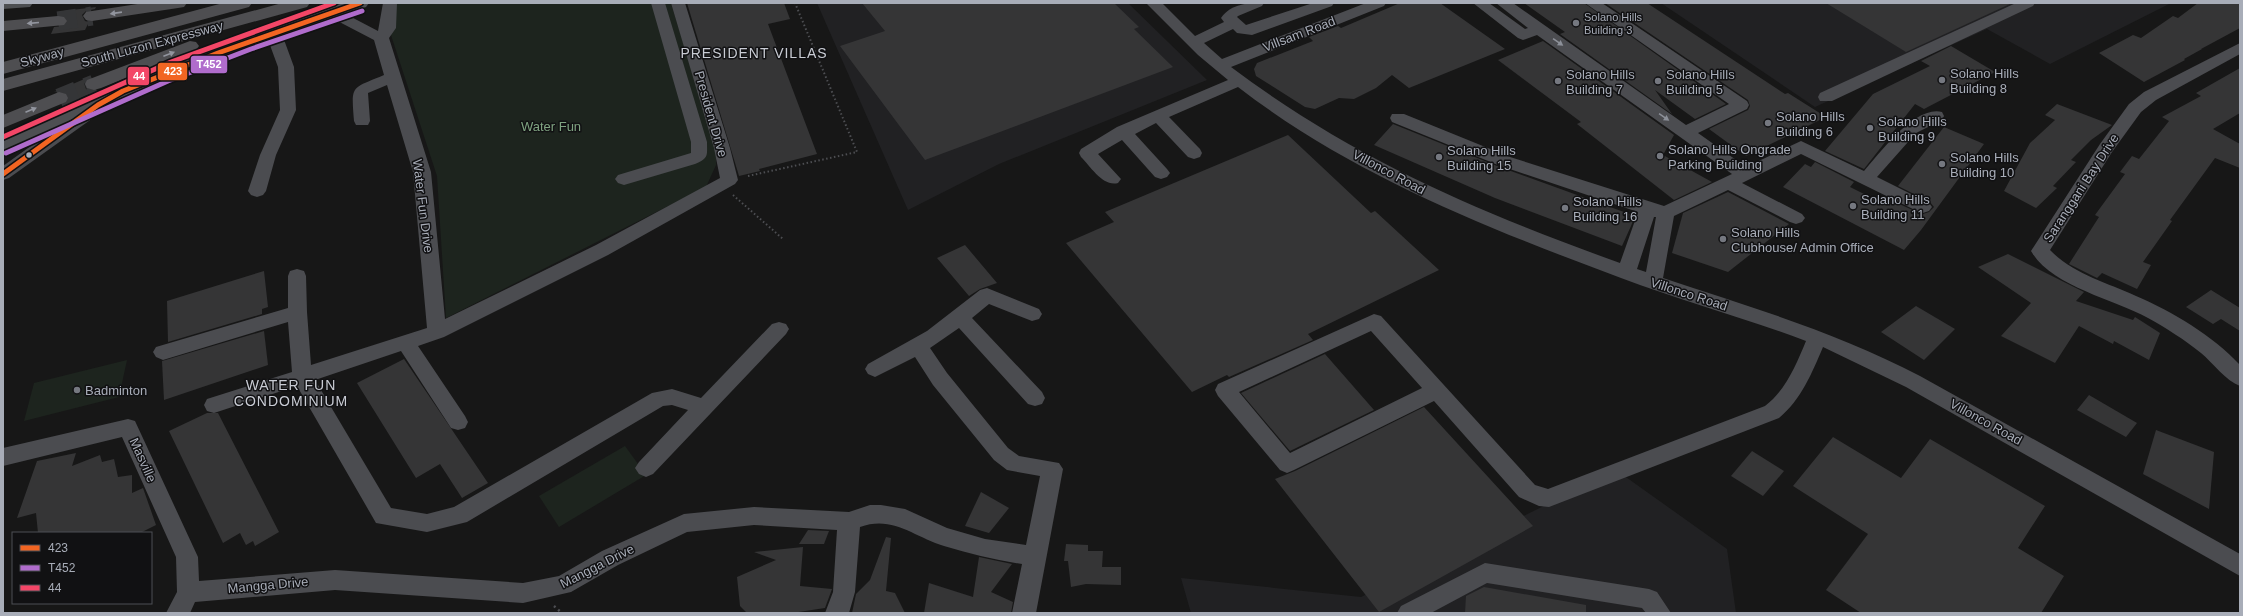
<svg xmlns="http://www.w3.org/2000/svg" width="2243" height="616" font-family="Arial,sans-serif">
<rect width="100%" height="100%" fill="#171717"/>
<g fill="#212123">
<path d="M817,3H1128L1207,80L999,164L908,210Z"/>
<path d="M1661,3H2171L2050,64L1987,29L1815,107Z"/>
<path d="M1616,470L1727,549L1736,613H1191L1181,578L1361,597Z"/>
</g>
<g fill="#1d241e">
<path d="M396,3H671L716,150V165L706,187L446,318L437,176L389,29Z"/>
<path d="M127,360L119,397L24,421L34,383Z"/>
<path d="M625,446L646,475L559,527L539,496Z"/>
</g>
<g fill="#353536">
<path d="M687,3H784L790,19L768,24L817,154L759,169L760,171L739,176Z"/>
<path d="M862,3H1114L1139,27L1134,29L1173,67L925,160L840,46L885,31Z"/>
<path d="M1400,3H1440L1505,49L1409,88L1392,75L1376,88L1354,99L1339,98L1315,109L1305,107L1256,76L1254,69L1257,63L1313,41L1309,37L1338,26L1341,28Z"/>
<path d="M1524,3H1584L1726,104L1695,119L1655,90L1672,114L1560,34L1565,32Z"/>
<path d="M1605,3H1647L1785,94L1788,93L1826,117L1746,156L1709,129L1748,110L1750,106L1748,100Z"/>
<path d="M1826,3H2012L1906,52Z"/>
<path d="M2198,3H2240V28L2201,49H2202L2184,59L2185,60L2144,82L2099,53L2133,35L2141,38L2173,16L2178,18Z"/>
<path d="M96,7L95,9L86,11L82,15L85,21L89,22L85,30L51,34L54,27L64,26L68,22L65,16L61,15L63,11Z"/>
<path d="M1543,41L1674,135L1663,155L1712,182L1674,200L1577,124L1581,122L1498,60Z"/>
<path d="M1951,46L1995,72L1924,109L1915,104L1864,169L1825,151L1873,94L1930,66L1921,61Z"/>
<path d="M2240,68V113L2213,129L2240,144V168L2215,158L2170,220L2172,221L2143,262L2151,265L2137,289L2102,273L2097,278L2069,264L2099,217L2095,215L2125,174L2120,172L2132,156L2139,159L2169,121L2162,117L2201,96L2196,93Z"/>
<path d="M89,77L84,83L86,89L94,91L99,90L64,105L69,99L67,93L59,91L54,92Z"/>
<path d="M2057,104L2112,125L2091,140L2071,160L2076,162L2053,186L2057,188L2036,208L2004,191L2030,143L2055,120L2045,115Z"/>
<path d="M1393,124L1497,166L1635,216L1631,226L1622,246L1495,198L1374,145Z"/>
<path d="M1944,127L1984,144L1921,230L1904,250L1783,187L1805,164L1811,167L1815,162L1854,182L1850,187L1884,204L1888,199L1917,212L1923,214L1929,212L1934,207L1930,202L1898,186Z"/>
<path d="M1288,135L1371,213L1375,211L1439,270L1308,334L1313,340L1229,377L1227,375L1192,392L1066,243L1114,222L1105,212Z"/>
<path d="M1728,192L1789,224L1728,272L1672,253L1683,213Z"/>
<path d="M965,245L997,283L980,289L969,296L937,258Z"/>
<path d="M2008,254L2084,292L2076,301L2133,320L2135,317L2160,333L2149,360L2114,341L2113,344L2079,326L2055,363L2001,336L2031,303L1978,267Z"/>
<path d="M264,271L268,307L262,309V314L168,342L167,301Z"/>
<path d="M2211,290L2240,308V331L2221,319L2213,324L2186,307Z"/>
<path d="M1916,306L1955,329L1924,360L1881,332Z"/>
<path d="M264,331L268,365L164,400L162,361Z"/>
<path d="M1325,354L1374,410L1290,451L1241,393Z"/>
<path d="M404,359L488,483L462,498L440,464L416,478L357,383Z"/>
<path d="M2089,395L2137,423L2126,437L2077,410Z"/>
<path d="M1424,407L1533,526L1379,612L1275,479L1295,471Z"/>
<path d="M207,413H218L279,532L255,546L253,541L246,545L240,533L223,543L169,431Z"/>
<path d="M2156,430L2214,452L2209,509L2143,474Z"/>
<path d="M1833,437L1901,478L1930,439L2045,506L2018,548L2064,576L2041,613H1861L1826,590L1868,534L1793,486Z"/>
<path d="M1752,451L1784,471L1763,496L1731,476Z"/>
<path d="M76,453L72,466L100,455L102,462L114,459L118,477L132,475V493L143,488L156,525L140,533H38L36,513L17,518L37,461Z"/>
<path d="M981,492L1009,508L989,533L965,526Z"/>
<path d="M808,530L829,531L824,544H799Z"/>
<path d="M886,537L891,538L886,591L895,593L905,613H852L856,594L870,580Z"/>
<path d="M1066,544L1088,545V551H1103L1102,567H1121V585L1086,584L1071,587L1068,561H1064Z"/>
<path d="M803,547L800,586L832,589L825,608L792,613H747L740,606L737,577L776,560L754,552Z"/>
<path d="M979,557L1012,564L991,592L1013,602L1011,613H924L929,583L973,597Z"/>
<path d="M1484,587L1586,605V613H1465L1466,596Z"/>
</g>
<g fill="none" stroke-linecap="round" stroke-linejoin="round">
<g stroke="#343537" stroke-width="19" stroke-dasharray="19 10" stroke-linecap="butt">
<path d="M58,21L92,16"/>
<path d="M59,98L94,84"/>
</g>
<g stroke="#4d4e52" stroke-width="2" stroke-dasharray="1.5 2.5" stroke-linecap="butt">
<path d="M748,176L857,152L795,3"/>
<path d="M733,195L783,239"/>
</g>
<path stroke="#4d4e52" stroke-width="2.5" stroke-dasharray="2 3.5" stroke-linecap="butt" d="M554,606L562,613"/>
<g fill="#4b4c50" fill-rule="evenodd">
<path d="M383,3H397L396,28L389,38L431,172L445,319L596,245L720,178L714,148L671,3H685L730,148L738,180L735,184L608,255L444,337L418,346L465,416L468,422L465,428L458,430L451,428L401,351L315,380L391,508L427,514L454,507L652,393L672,389L701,398L772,324L779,322L786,324L789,329L786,334L653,474L646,477L639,474L635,468L639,462L688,410L672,405L663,406L467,522L427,532L376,523L297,386L214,413L207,411L204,405L207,399L292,372L288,322L163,360L156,357L153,352L156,347L288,308V276L290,271L297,269L304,271L306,276L307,312L311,365L427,328L413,172L387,85L368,93L370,121L368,125H356L354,121C351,84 351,89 384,75L374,40L326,15L324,12L326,9H336L378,31Z"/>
<path d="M651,3H665L707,142C707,156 709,158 695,164L624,185L618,183L615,179L618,175L691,153V142Z"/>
<path d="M1146,3H1162L1195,36L1224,22L1221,18C1232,3 1248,3 1264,3L1262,6L1238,16L1237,17L1246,25L1313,3H1334L1332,6L1252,35L1237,33L1233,29L1204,43L1222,59L1366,3H1386L1384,6L1231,67C1352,158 1478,212 1620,263L1638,212L1498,165L1392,122L1390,118L1392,114H1404L1510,157L1664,206L1732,174L1537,35L1523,40L1518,38L1473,3H1489L1525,29L1528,28L1496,3H1513L1686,125L1729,104L1585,3H1602L1747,101L1749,105L1747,109L1698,133L1746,167L1801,141L1864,171C1880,153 1915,105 1942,112L1944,116L1942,120L1916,133L1877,177L1929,203L1932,207L1929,211L1923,213L1917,211L1801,154L1742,183L1802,214L1805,218L1802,222L1796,224L1790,222L1728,190L1674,216L1663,278C1751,307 1838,333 1920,376L2240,554V576L1906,387L1823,347C1812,373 1801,400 1779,418L1549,507L1539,506L1519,497L1434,401L1294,470L1287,473L1280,470L1218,396L1215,390L1218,384L1374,314L1381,316L1535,485L1548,489L1765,406C1786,390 1796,365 1806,341C1745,318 1682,301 1621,278C1487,228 1352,175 1238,87L1169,117L1200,149L1202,153L1200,157L1194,159L1188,157L1156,123L1135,134L1167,169L1170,173L1167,177L1161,179L1155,177L1122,140L1098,154L1121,179L1118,183C1103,187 1091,167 1081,157L1079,153L1081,149L1117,127L1228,80L1198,55ZM1654,217H1656L1646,272L1637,269ZM1371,331L1422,388L1290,453L1239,392Z"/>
<path d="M2016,3H2035L2033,6L1832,101H1820L1818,97L1820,93Z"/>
<path d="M278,26L283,28L286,31L283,37L294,67L296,110L276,155L266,191L263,195L257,197L251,195L248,191L260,155L280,110L278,67L267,37L273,28Z"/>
<path d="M2240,43V54L2156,100L2141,112L2112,152L2050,250C2073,274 2106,282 2136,296C2173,312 2212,335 2240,365V386C2226,381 2213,363 2201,353C2185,340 2166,328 2148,318C2113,299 2051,286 2031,251L2100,144L2129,104L2144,92Z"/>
<path d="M101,99L107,100L109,104L107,108L9,178L3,180V166L95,100Z"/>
<path d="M987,288L1039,309L1042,314L1039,319L1032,321L989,304L972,318L1042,392L1045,398L1042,404L1035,406L1028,404L959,328L930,348L947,373L1008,448L1019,456L1059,463L1063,469L1036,613H1012L1022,564C995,560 970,554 944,546C914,537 893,515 860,527L855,592L849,613H825L833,592L837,530L754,525L687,532L618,565L571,592L523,603L335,590L195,602L190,613H166L177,592L176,557L122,437L3,466V448L128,419L135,421L198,557L199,581L335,570L523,583L559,576L602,551L684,514L754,507L849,512L870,505H881L905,509L947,528L985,539L1026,545L1040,476L1007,470L994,460L933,385L915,357L875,377L868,374L865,369L868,364L927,331L980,290Z"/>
<path d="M1485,563L1649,589L1657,592L1671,613H1646L1642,608L1487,583L1431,613H1397L1401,606Z"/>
</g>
<g fill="#4d4f52" fill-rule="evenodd">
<path d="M3,3H33L30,7L3,9Z"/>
<path d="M343,3H369L366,7L254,45L181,73L3,152V138L95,96L168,65Z"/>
</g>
<g fill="#4e4e51" fill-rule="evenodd">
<path d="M144,3H187L184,7L178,8L92,21L86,20L83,16L86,12L92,11Z"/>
<path d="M223,3H252L249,7L3,74V62Z"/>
<path d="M282,3H310L307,7L3,91V79Z"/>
<path d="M58,16L64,17L67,21L64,25L3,31V21Z"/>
<path d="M190,41L196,42L199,46L196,50L101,88L94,90L87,88L85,84L87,80Z"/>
<path d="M59,92L66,94L68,98L66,102L3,128V115Z"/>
</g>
<g stroke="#111113" stroke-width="8">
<path id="bus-1" d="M3,174L98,105L123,91L218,53L360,3"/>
</g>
<g stroke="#111113" stroke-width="8">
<path id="bus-2" d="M6,153L168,81L251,49L362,11"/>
</g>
<g stroke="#111113" stroke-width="8">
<path id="bus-3" d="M3,137L171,62L334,3"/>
</g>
<use href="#bus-1" stroke="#f26522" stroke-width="5"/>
<use href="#bus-2" stroke="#b06ccc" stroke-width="5"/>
<use href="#bus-3" stroke="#f34667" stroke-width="5"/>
</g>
<defs><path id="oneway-solid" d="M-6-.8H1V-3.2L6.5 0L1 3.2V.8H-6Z"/></defs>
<g fill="#92959e">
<use href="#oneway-solid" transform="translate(116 13) rotate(172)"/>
<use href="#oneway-solid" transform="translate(33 23) rotate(175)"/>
<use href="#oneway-solid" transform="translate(169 54) rotate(-21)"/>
<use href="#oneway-solid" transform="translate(31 110) rotate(-23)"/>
</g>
<g fill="#8c9099">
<use href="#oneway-solid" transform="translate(1558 42) rotate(35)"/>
<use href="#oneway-solid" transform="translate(1664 117) rotate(35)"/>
</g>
<g fill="#757880" stroke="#111113" stroke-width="1.5">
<circle cx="1576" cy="23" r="4"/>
<circle cx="1942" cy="80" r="4"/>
<circle cx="1558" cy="81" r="4"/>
<circle cx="1658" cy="81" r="4"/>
<circle cx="1768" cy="123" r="4"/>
<circle cx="1870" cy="128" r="4"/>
<circle cx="1660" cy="156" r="4"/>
<circle cx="1439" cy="157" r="4"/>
<circle cx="1942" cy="164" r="4"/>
<circle cx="1853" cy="206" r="4"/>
<circle cx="1565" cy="208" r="4"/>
<circle cx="1723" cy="239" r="4"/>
<circle cx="77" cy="390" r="4"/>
</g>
<circle fill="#a8adb8" stroke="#111113" stroke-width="1.5" cx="29" cy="155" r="3.5"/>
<g text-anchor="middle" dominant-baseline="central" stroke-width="3" stroke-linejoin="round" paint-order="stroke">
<g font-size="11" fill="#a8adb8" stroke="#111113" text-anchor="start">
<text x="1584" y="17">Solano Hills<tspan x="1584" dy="13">Building 3</tspan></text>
</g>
<g font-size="13" fill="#a8adb8" stroke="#111113">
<text transform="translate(1299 34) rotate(-21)">Villsam Road</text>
<text transform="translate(152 44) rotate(-15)">South Luzon Expressway</text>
<text transform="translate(42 57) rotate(-15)">Skyway</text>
<text transform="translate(711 114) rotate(74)">President Drive</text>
<text transform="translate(1389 172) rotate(28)">Villonco Road</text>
<text transform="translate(2081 188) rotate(-57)">Saranggani Bay Drive</text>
<text transform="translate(423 206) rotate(83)">Water Fun Drive</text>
<text transform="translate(1689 294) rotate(18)">Villonco Road</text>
<text transform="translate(1986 422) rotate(29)">Villonco Road</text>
<text transform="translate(143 460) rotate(66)">Masville</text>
<text transform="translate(597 566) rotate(-27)">Mangga Drive</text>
<text transform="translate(268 585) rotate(-5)">Mangga Drive</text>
</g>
<g font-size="13" fill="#a8adb8" stroke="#111113" text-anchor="start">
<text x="1950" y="73">Solano Hills<tspan x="1950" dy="15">Building 8</tspan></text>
<text x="1566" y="74">Solano Hills<tspan x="1566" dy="15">Building 7</tspan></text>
<text x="1666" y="74">Solano Hills<tspan x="1666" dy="15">Building 5</tspan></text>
<text x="1776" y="116">Solano Hills<tspan x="1776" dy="15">Building 6</tspan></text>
<text x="1878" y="121">Solano Hills<tspan x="1878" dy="15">Building 9</tspan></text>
<text x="1668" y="149">Solano Hills Ongrade<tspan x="1668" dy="15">Parking Building</tspan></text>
<text x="1447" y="150">Solano Hills<tspan x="1447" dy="15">Building 15</tspan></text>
<text x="1950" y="157">Solano Hills<tspan x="1950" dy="15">Building 10</tspan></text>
<text x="1861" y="199">Solano Hills<tspan x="1861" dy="15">Building 11</tspan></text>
<text x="1573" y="201">Solano Hills<tspan x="1573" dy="15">Building 16</tspan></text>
<text x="1731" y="232">Solano Hills<tspan x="1731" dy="15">Clubhouse/ Admin Office</tspan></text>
<text x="85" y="390">Badminton</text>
</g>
<g font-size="13" fill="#7fa381" stroke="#111113">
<text x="551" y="126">Water Fun</text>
</g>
<g font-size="14" letter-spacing="1" fill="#c9ccd4" stroke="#111113">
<text x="754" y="53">PRESIDENT VILLAS</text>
<text x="291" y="385">WATER FUN<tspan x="291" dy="16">CONDOMINIUM</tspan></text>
</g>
</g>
<g stroke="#111113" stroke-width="1.5">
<rect x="190" y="55" width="38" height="19" rx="4" fill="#b06ccc"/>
<rect x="157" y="62" width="31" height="19" rx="4" fill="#f26522"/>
<rect x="127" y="66" width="23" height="20" rx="4" fill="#f34667"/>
</g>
<g font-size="11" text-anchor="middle" font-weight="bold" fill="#fff">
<text x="209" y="68">T452</text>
<text x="173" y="75">423</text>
<text x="139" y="80">44</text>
</g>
<rect width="2243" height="616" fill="none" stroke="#a8adb8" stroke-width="8"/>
<rect x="12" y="532" width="140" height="72" fill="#111113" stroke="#4d4f55"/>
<rect x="20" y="545" width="20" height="6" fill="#f26522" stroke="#4d4f55"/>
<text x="48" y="552" font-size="12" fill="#a8adb8">423</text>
<rect x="20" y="565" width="20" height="6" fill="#b06ccc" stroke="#4d4f55"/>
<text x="48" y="572" font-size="12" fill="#a8adb8">T452</text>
<rect x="20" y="585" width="20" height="6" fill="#f34667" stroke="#4d4f55"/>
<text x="48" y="592" font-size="12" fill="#a8adb8">44</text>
</svg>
